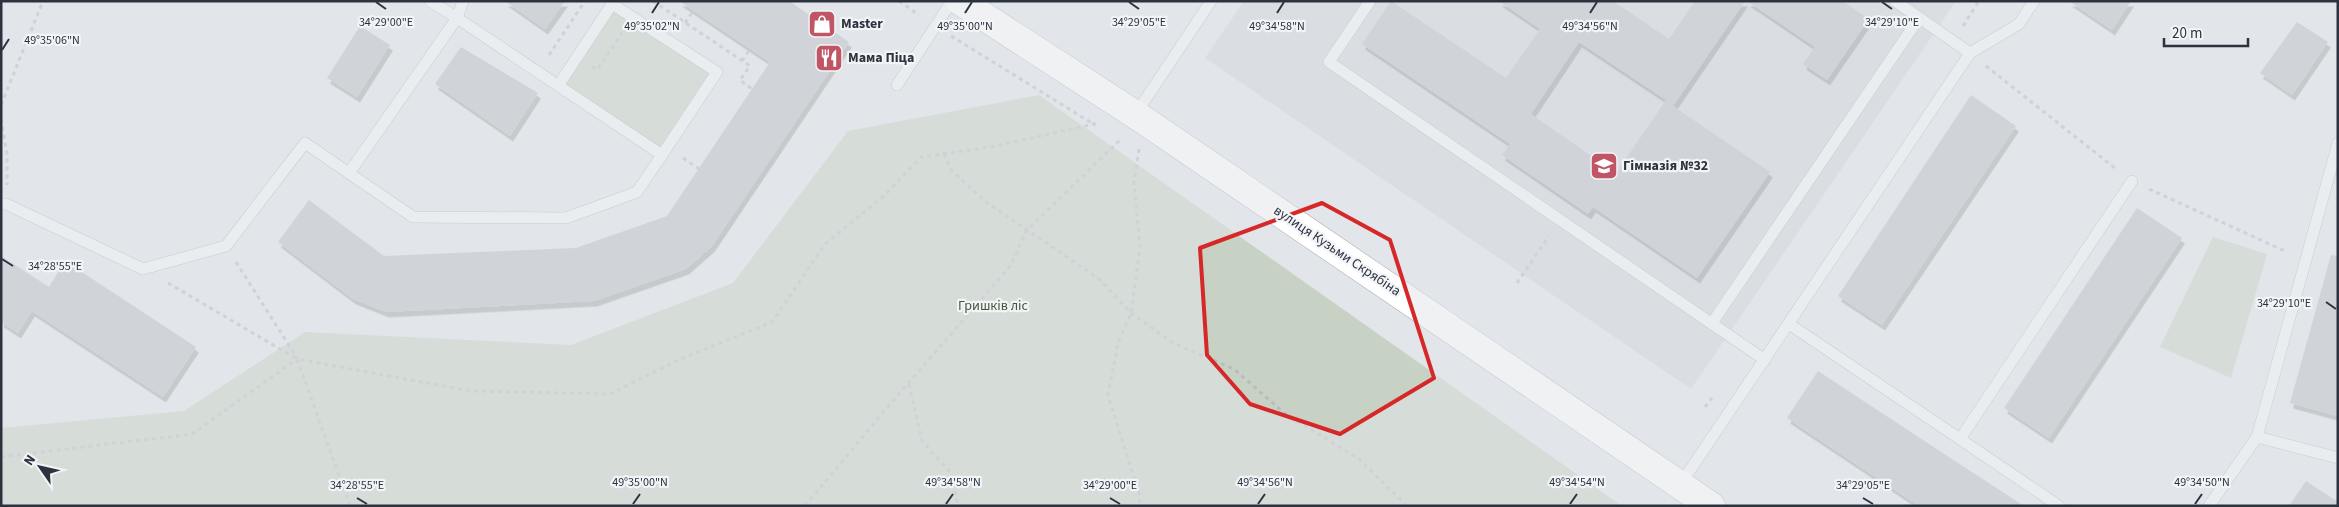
<svg xmlns="http://www.w3.org/2000/svg" width="2339" height="507" font-family="'Source Sans 3',sans-serif">
<defs>
<filter id="shadow"><feDropShadow dx="3" dy="5.5" stdDeviation="0" flood-color="#0004"/></filter>
</defs>
<rect width="100%" height="100%" fill="#e2e5e9"/>
<path fill="#d1d4db" d="M1244,1H1956L1691,389L1205,58Z"/>
<g fill="#c8d2c4">
<path d="M614,7L713,73L662,150L562,85Z"/>
<path d="M1039,95L1622,506H1V428L184,411L305,332L571,345L733,283L848,131Z"/>
<path d="M2213,237L2267,254L2231,378L2160,347Z"/>
</g>
<g fill="#babec5" fill-rule="evenodd" filter="url(#shadow)">
<path d="M505,1H565L545,29Z"/>
<path d="M679,1H789L849,42L712,246L686,269L594,301L386,312L353,299L278,242L309,200L384,256L576,248L667,216L770,62Z"/>
<path d="M1391,1L1506,78L1540,29L1499,1H1613L1669,39L1695,1H1745L1673,106L1770,172L1697,278L1593,207L1588,214L1502,155L1510,144L1362,44ZM1579,42L1666,100L1616,173L1531,114Z"/>
<path d="M1747,1H1842L1869,19L1827,80L1803,64L1815,47Z"/>
<path d="M2069,1H2131L2112,30Z"/>
<path d="M2297,22L2328,42L2292,95L2260,73Z"/>
<path d="M360,26L390,45L357,97L327,78Z"/>
<path d="M461,47L538,93L510,136L435,84Z"/>
<path d="M1971,95L2016,126L1882,325L1838,296Z"/>
<path d="M2137,208L2182,238L2049,438L2004,408Z"/>
<path d="M2331,255L2338,256V416L2290,403Z"/>
<path d="M1,256L49,287L65,261L196,347L163,397L32,311L18,333L1,322Z"/>
<path d="M1818,371L1955,461L2024,506H1919L1787,418Z"/>
<path d="M2306,481L2338,502V506H2289Z"/>
</g>
<g fill="none" stroke-linecap="round" stroke-linejoin="round">
<g stroke="#a8acb3" stroke-width="12">
<g id="lane">
<path d="M1370,1L1329,62L1765,360"/>
<path d="M1895,1L1970,53"/>
<path d="M897,85L952,1"/>
<path d="M558,86L612,4L717,72L662,155"/>
<path d="M1135,115L1211,1"/>
<path d="M349,173L457,18L430,1"/>
<path d="M1,204H6L143,269L226,246L305,143L413,217L566,218L637,192L662,155L457,18L463,1"/>
<path d="M1712,323L1919,18"/>
<path d="M1789,324L1960,439L2132,181"/>
<path d="M2257,437L2338,143"/>
<path d="M1960,439L2059,506"/>
<path d="M1680,485L1970,53L2019,24L2034,1"/>
<path d="M2209,506L2257,437L2338,458"/>
</g>
</g>
<g stroke="#a8acb3" stroke-width="29">
<path id="secondary" d="M960,1L1142,119L1711,506"/>
</g>
<g stroke="#b8bcc0" stroke-width="3" stroke-dasharray="4 4" stroke-linecap="butt">
<path d="M653,1L750,66L740,80L752,89"/>
<path d="M899,1L919,15"/>
<path d="M685,23L693,11"/>
<path d="M1963,26L1979,1"/>
<path d="M951,36L1095,125"/>
<path d="M549,55L585,1"/>
<path d="M742,61L750,49"/>
<path d="M1986,66L2116,169"/>
<path d="M592,67L597,70L622,33"/>
<path d="M1,105L43,1"/>
<path d="M1,119L7,154V185"/>
<path d="M1139,149L1134,182L1140,248L1131,313L1118,343L1108,395L1140,497L1139,506"/>
<path d="M944,154L952,171L986,202L1099,279L1131,313L1173,343L1234,369L1284,413L1359,459L1407,506"/>
<path d="M683,158L699,169"/>
<path d="M2149,189L2287,252"/>
<path d="M236,262L297,358"/>
<path d="M168,283L297,359"/>
<path d="M1517,283L1549,236"/>
<path d="M909,384L922,441L951,473L958,506"/>
<path d="M1705,407L1712,398"/>
<path d="M1,457L192,434L297,359"/>
<path d="M350,506L297,359L471,391L610,394L676,361L772,322L825,244L884,196L921,157L991,147L1098,123"/>
<path d="M805,506L886,409L1011,265L1026,231L1121,139"/>
</g>
<use href="#lane" stroke="#f4f6f8" stroke-width="11"/>
<use href="#secondary" stroke="#fff" stroke-width="28"/>
</g>
<path d="M0 0H2339V507H0ZM1322,203L1390,240L1434,378L1340,434L1250,404L1207,355L1200,248Z" fill="#e2e5e9" fill-opacity=".55" fill-rule="evenodd"/>
<path fill="none" stroke="#d62828" stroke-width="4" stroke-linejoin="round" d="M1322,203L1390,240L1434,378L1340,434L1250,404L1207,355L1200,248Z"/>
<path fill="none" stroke="#2c333f" stroke-width="2" d="M376,2L386,9M1129,2L1139,9M1882,2L1892,9M652,13L659,2M965,13L972,2M1277,13L1284,2M1590,13L1597,2M2,50L9,39M2,259L13,266M2326,302L2336,309M357,498L367,504M1110,498L1120,504M1863,498L1873,504M633,504L640,494M946,504L953,494M1258,504L1265,494M1570,504L1577,494M2195,504L2202,494"/>
<defs>
<g id="shop-square" transform="scale(1.4375)"><rect x="-9" y="-9" width="18" height="18" rx="4" fill="#c05566" stroke="#f2f4f7"/><path d="M-5-2.5h2.3a2.7 3.5 0 0 1 5.4 0H5L5.5 6h-11ZM-1.5-2.5h3a1.5 2.3 0 0 0-3 0Z" fill="#fff"/></g>
<g id="restaurant-square" transform="scale(1.4375)"><rect x="-9" y="-9" width="18" height="18" rx="4" fill="#c05566" stroke="#f2f4f7"/><path d="M-5-6h1v4h1v-4h1v4h1v-4h1v5L-1.5 .5V6h-2V.5L-5-1ZM5-6V6H3V1.5H1.5Q1.5-4 5-6Z" fill="#fff"/></g>
<g id="school-square" transform="scale(1.4375)"><rect x="-9" y="-9" width="18" height="18" rx="4" fill="#c05566" stroke="#f2f4f7"/><path d="M0-5L7-2L0 1L-7-2ZM-4 1L0 2.5L4 1V4Q0 6-4 4Z" fill="#fff"/></g>
</defs>
<g fill-rule="evenodd">
<use href="#shop-square" x="822" y="24"/>
<use href="#restaurant-square" x="829" y="58"/>
<use href="#school-square" x="1604" y="166"/>
</g>
<g text-anchor="middle" dominant-baseline="central" stroke-width="4.5" stroke-linejoin="round" paint-order="stroke">
<g font-size="14" font-weight="bold" fill="#2c333f" stroke="#f2f4f7" text-anchor="start">
<text x="841" y="24">Master</text>
<text x="848" y="58">Мама Піца</text>
<text x="1623" y="166">Гімназія №32</text>
</g>
<g font-size="14" fill="#2c333f" stroke="#f2f4f7">
<text transform="translate(1337 251) rotate(34)">вулиця Кузьми Скрябіна</text>
</g>
<g font-size="14" fill="#41593b" stroke="#f2f4f7">
<text x="993" y="306">Гришків ліс</text>
</g>
</g>
<g font-size="12" text-anchor="middle" fill="#2c333f" stroke="#f2f4f7" stroke-width="4.5" stroke-linejoin="round" paint-order="stroke">
<text x="386" y="26">34°29'00"E</text>
<text x="1139" y="26">34°29'05"E</text>
<text x="1892" y="26">34°29'10"E</text>
<text x="652" y="30">49°35'02"N</text>
<text x="965" y="30">49°35'00"N</text>
<text x="1277" y="30">49°34'58"N</text>
<text x="1590" y="30">49°34'56"N</text>
<text x="52" y="44">49°35'06"N</text>
<text x="55" y="270">34°28'55"E</text>
<text x="2284" y="307">34°29'10"E</text>
<text x="640" y="486">49°35'00"N</text>
<text x="953" y="486">49°34'58"N</text>
<text x="1265" y="486">49°34'56"N</text>
<text x="1577" y="486">49°34'54"N</text>
<text x="2202" y="486">49°34'50"N</text>
<text x="357" y="489">34°28'55"E</text>
<text x="1110" y="489">34°29'00"E</text>
<text x="1863" y="489">34°29'05"E</text>
</g>
<rect width="2339" height="507" fill="none" stroke="#2c333f" stroke-width="5"/>
<g transform="translate(40 467) rotate(304)" stroke="#f2f4f7" stroke-width="4" paint-order="stroke">
<path d="M0-4L9 19L0 12L-9 19Z" fill="#2c333f"/>
<text y="-8" font-size="14" font-weight="bold" text-anchor="middle" fill="#2c333f">N</text>
</g>
<path d="M2164 38v8h84v-8" fill="none" stroke="#2c333f" stroke-width="2.5"/>
<text x="2172" y="38" font-size="15" fill="#2c333f" stroke="#f2f4f7" stroke-width="4" paint-order="stroke">20 m</text>
</svg>
